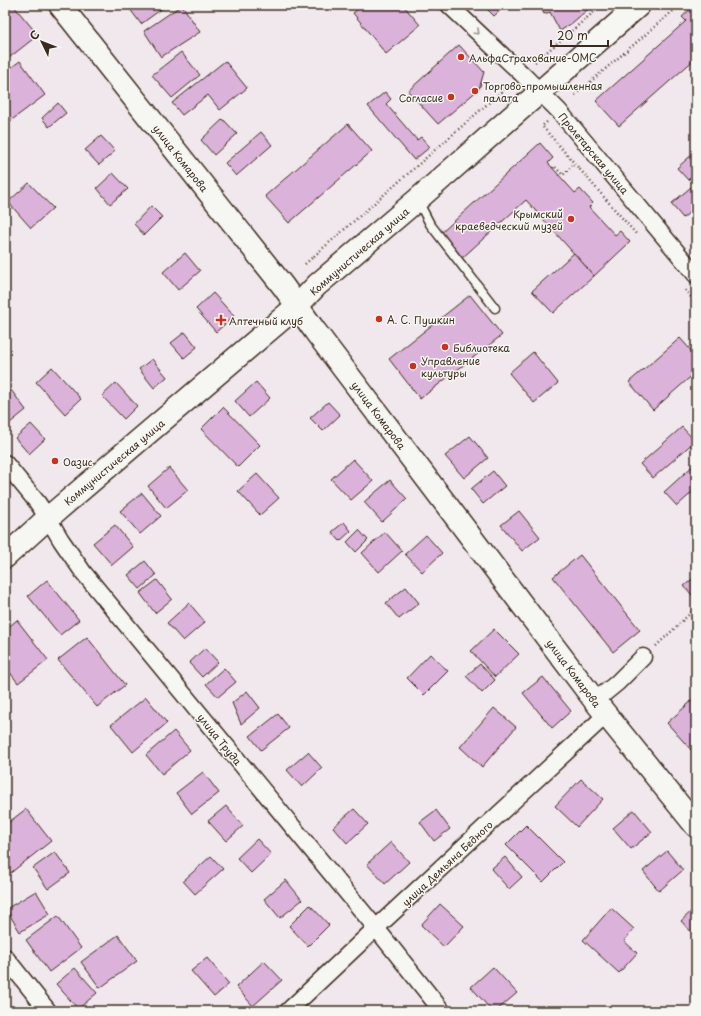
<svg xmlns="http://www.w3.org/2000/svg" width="701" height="1016" font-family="'Playpen Sans',sans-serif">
<rect width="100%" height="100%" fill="#f1e8ed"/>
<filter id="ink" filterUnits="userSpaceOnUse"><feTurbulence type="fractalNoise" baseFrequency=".025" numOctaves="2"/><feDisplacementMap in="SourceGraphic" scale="8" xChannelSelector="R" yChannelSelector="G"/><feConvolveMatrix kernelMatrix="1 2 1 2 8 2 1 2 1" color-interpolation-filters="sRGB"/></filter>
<g filter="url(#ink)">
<g fill="#dbb2d9" stroke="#3b2a1e">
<path d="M5,5H13L38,35L5,61V46L6,45L5,44Z"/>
<path d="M127,5H167L141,24Z"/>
<path d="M182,5L200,32L161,57L144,31Z"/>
<path d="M363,5H403L420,25L386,54L353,13Z"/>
<path d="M483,5H506L494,16Z"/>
<path d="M545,5H593L572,23L560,31L550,12L544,14L541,8Z"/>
<path d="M695,5H696V58L619,126L596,101L686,21L682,17Z"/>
<path d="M459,45L484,72L479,89L438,124L408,91Z"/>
<path d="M181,52L200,75L172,98L152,75Z"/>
<path d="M20,61L45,95L5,125V72Z"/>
<path d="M225,61L247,88L220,110L208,95L182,115L172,103Z"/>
<path d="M385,92L391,99L386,104L417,140L421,137L430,147L414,160L368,106Z"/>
<path d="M58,103L66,113L49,127L42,118Z"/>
<path d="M223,119L237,134L214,155L201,140Z"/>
<path d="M348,124L372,151L289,223L265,196Z"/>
<path d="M261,132L272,145L236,176L225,163Z"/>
<path d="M101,136L115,151L99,165L85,150Z"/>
<path d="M540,143L553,158L548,163L575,193L580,189L593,203L589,207L615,235L620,231L630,242L594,276L526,200L461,259L440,234Z"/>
<path d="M696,151V172L688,180L677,168Z"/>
<path d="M113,173L128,189L110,204L97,188Z"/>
<path d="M29,183L53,208L31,228L8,202Z"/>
<path d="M691,187L696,193V207L683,218L671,204Z"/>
<path d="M151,206L162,217L144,235L134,224Z"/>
<path d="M185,253L200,271L178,290L163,272Z"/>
<path d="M574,253L594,276L553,313L532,291Z"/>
<path d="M213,293L234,316L216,332L196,309Z"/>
<path d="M470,295L502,335L420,399L389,359Z"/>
<path d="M185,332L197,347L184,358L171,343Z"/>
<path d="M680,338L696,356V372L653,410L629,382Z"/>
<path d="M533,352L558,383L534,403L509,373Z"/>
<path d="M152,359L167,377L154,388L139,369Z"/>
<path d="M52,367L81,399L65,414L36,382Z"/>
<path d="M256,382L270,398L249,417L235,401Z"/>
<path d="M116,383L137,406L124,419L102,396Z"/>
<path d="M11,390L26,410L5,427V394Z"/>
<path d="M328,402L340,415L323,431L310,418Z"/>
<path d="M223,407L260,445L238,467L201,429Z"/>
<path d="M31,424L45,439L29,454L15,438Z"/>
<path d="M682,427L695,441L653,478L640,464Z"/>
<path d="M470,436L488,458L464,478L445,456Z"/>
<path d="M353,459L373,481L351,500L331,479Z"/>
<path d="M696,463V489L677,506L664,492Z"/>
<path d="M169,468L188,490L166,508L148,486Z"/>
<path d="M493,471L505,486L483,504L471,489Z"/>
<path d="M257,474L279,498L260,515L238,491Z"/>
<path d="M390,480L407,499L382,522L364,502Z"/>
<path d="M142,493L161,516L140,534L120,511Z"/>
<path d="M519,511L540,537L522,551L501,525Z"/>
<path d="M344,522L351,531L340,541L332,532Z"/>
<path d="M115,525L133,547L112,565L93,543Z"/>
<path d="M359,530L368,540L356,552L347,542Z"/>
<path d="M385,532L402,551L379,572L362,553Z"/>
<path d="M426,535L442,553L422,572L405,554Z"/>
<path d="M580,555L640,630L613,652L553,577Z"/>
<path d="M145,561L156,575L140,589L128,575Z"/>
<path d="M696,576V593L693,596L684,586Z"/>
<path d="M47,580L79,620L60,635L28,596Z"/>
<path d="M157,580L172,599L155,613L140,593Z"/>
<path d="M406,587L419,603L399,619L386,603Z"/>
<path d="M189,603L205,622L183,641L167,623Z"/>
<path d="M17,620L48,660L18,683L5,666V630Z"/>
<path d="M494,629L519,654L495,677L471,651Z"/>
<path d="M87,637L125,685L97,707L58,660Z"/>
<path d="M205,648L218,662L202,677L189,663Z"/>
<path d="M430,654L448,671L424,695L407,678Z"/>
<path d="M480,664L495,680L482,693L466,676Z"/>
<path d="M224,668L236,682L218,697L206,684Z"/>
<path d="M543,677L571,711L552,728L523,693Z"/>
<path d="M247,691L260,708L241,724L232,703Z"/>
<path d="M146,697L167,723L133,752L111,725Z"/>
<path d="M696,697V745L691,750L667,723Z"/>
<path d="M494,708L516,727L482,767L460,747Z"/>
<path d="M278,714L289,728L261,750L250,736Z"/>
<path d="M174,731L190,750L162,774L146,755Z"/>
<path d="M308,752L322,768L302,787L287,770Z"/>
<path d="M203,772L219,793L192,814L176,793Z"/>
<path d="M581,779L603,799L577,827L555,806Z"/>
<path d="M226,806L243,826L226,841L208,821Z"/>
<path d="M26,809L51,841L8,875L5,871V825Z"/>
<path d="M354,809L368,824L347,843L333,827Z"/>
<path d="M436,810L450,829L434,841L420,822Z"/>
<path d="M634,810L652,832L631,849L613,828Z"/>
<path d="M526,825L563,862L543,882L506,845Z"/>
<path d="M257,839L271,854L251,873L237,858Z"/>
<path d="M391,842L409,862L385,884L367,864Z"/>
<path d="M667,851L683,870L659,891L643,871Z"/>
<path d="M55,852L70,873L48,889L33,868Z"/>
<path d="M211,856L223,869L195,894L183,881Z"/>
<path d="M505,857L522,877L509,889L491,869Z"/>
<path d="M286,880L302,900L280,918L264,899Z"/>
<path d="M36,891L50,914L20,932L6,909Z"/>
<path d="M440,904L464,926L444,947L421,925Z"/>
<path d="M310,905L329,925L308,946L289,926Z"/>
<path d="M696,907V937L681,921Z"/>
<path d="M611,908L634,929L624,941L637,953L619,973L583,940Z"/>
<path d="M58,916L81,948L49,972L26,940Z"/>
<path d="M118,935L137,961L100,988L81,962Z"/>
<path d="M207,958L229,984L214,997L191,971Z"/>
<path d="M264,961L282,980L253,1006L236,987Z"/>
<path d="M493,967L517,993L496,1011H492L471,987Z"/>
<path d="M75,968L97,993L78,1009L56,984Z"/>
</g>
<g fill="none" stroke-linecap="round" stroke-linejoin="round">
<g stroke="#3b2a1e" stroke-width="11">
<path id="service" d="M418,201L430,224L495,308"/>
</g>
<g stroke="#3b2a1e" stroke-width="19">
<g id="minor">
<path d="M449,5L522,74L559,111L696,275"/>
<path d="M5,463L37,502L48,518L61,540L83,572L376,928L442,1011"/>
<path d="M595,701L617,683L643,657"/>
<path d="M5,957L48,1011"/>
<path d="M288,1011L376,928L606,715"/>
</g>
</g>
<g stroke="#3b2a1e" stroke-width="25">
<g id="secondary">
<path d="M60,5L283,286L315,331L595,701L696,826"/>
<path d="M5,557L48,518L297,306L317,285L417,200L639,5"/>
</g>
</g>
<g stroke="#3b2a1e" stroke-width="2.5" stroke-dasharray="1 3" stroke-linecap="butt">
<path d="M535,62L602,5"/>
<path d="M575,95L680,5"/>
<path d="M547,122L542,126L637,235"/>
<path d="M553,168L554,166L563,175L575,163"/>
<path d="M305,264L509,85"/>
<path d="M685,290L696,303"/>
<path d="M656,646L696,608"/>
</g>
<use href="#service" stroke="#f6f6f2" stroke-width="8"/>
<use href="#minor" stroke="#f6f6f2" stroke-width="16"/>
<use href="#secondary" stroke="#f6f6f2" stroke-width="22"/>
</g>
<defs><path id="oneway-chevron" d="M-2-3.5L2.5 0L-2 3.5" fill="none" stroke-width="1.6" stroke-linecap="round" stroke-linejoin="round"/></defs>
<use stroke="#989088" href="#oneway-chevron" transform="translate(477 32) rotate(43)"/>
</g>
<g fill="#c8321e" stroke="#f6f6f2" stroke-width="1.5">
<circle cx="461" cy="57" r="4"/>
<circle cx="475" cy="91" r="4"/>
<circle cx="451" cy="97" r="4"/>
<circle cx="571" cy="219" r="4"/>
<circle cx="379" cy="319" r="4"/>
<path d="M219 314h4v4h4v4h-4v4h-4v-4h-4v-4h4z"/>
<circle cx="445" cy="347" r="4"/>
<circle cx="413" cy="366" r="4"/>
<circle cx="55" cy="461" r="4"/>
</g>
<g text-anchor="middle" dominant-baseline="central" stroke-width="3" stroke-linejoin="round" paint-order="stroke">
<g font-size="10" fill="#3b2a1e" stroke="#f6f6f2" text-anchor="start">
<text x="469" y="57">АльфаСтрахование-ОМС</text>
<text x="483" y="85">Торгово-промышленная<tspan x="483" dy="12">палата</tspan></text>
<text x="443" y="97" text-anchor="end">Согласие</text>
<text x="563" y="213" text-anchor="end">Крымский<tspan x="563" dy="12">краеведческий музей</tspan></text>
<text x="387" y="319">А. С. Пушкин</text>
<text x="229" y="320">Аптечный клуб</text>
<text x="453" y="347">Библиотека</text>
<text x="421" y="360">Управление<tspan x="421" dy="12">культуры</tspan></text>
<text x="63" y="461">Оазис</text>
</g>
<g font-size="10" fill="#3b2a1e" stroke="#f6f6f2">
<text transform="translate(594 153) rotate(50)">Пролетарская улица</text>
<text transform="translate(181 158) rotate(52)">улица Комарова</text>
<text transform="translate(359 251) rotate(-41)">Коммунистическая улица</text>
<text transform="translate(379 415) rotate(53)">улица Комарова</text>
<text transform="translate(114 462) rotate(-40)">Коммунистическая улица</text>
<text transform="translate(574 673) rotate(53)">улица Комарова</text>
<text transform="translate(220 739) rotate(51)">улица Труда</text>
<text transform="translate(447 863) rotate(-43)">улица Демьяна Бедного</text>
</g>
</g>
<rect width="701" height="1016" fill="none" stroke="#f6f6f2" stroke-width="20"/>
<rect x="10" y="10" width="681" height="996" fill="none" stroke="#3b2a1e" stroke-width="1.5" filter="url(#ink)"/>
<g transform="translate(42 42) rotate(313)" stroke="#f6f6f2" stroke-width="3" paint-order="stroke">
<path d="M0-3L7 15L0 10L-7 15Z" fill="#3b2a1e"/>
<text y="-6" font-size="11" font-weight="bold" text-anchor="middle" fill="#3b2a1e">С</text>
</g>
<path d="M551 40v6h57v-6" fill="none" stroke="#3b2a1e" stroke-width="2"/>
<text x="557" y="40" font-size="12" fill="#3b2a1e" stroke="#f6f6f2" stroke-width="3" paint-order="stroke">20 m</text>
</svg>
